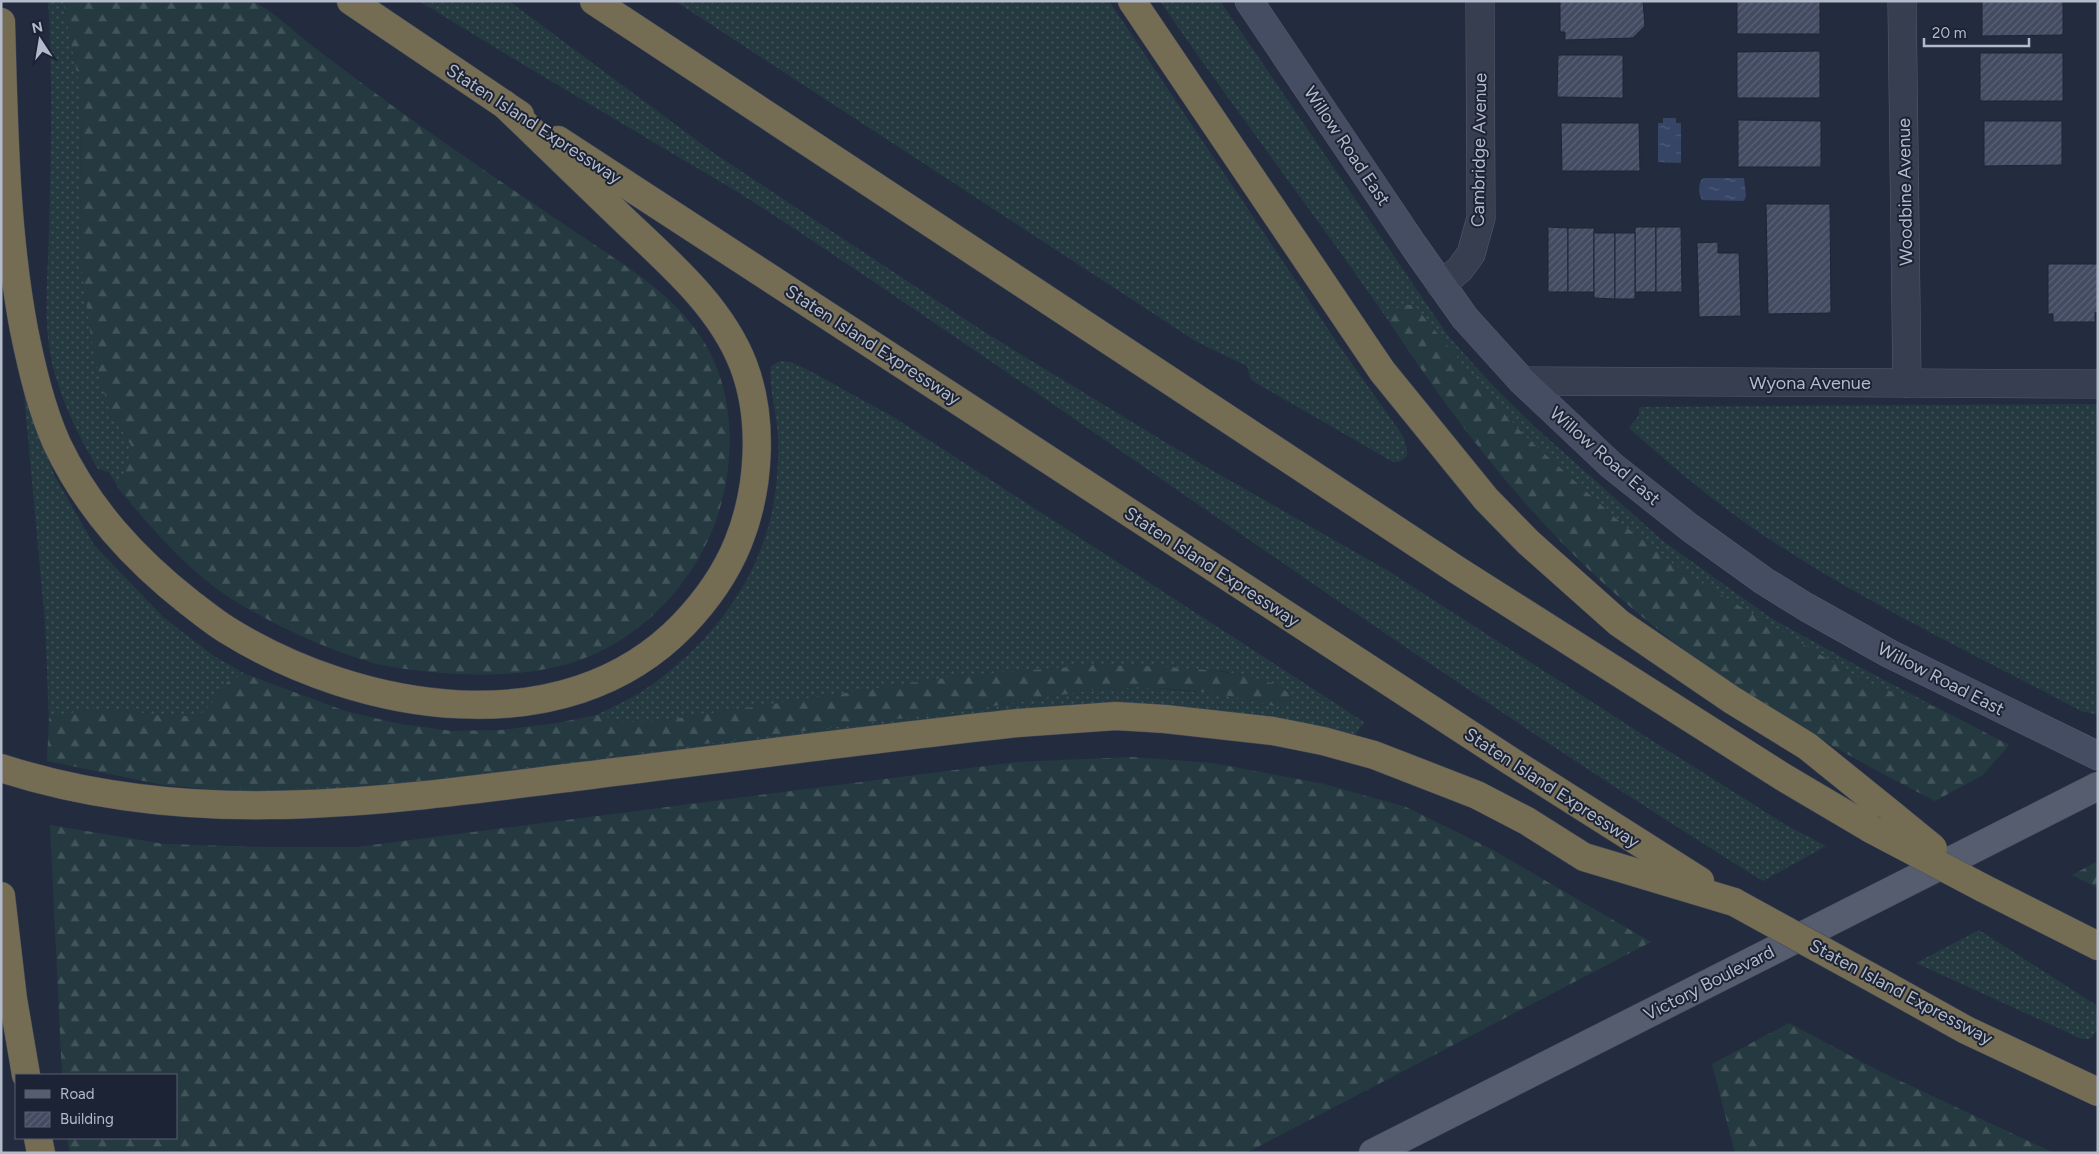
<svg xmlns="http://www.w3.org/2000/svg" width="2099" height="1154" font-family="Figtree,sans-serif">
<defs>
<pattern id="grass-dots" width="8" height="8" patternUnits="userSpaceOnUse" patternTransform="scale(1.25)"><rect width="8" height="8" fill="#253a40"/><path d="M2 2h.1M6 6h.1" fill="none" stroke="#42545a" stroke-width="1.8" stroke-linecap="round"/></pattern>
<pattern id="forest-firs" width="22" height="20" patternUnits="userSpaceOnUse" patternTransform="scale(1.25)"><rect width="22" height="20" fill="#253a40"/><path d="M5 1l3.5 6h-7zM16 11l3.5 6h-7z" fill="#42545a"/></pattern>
<pattern id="water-ripples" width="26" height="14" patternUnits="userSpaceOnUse" patternTransform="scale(1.25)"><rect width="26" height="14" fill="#364566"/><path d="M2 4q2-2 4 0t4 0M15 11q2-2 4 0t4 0" fill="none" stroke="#515e7b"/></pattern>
<pattern id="building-hatch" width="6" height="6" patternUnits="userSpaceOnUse" patternTransform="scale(1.25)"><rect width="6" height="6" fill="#424b61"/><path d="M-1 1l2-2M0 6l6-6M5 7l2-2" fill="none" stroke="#5b6376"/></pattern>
</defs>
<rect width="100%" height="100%" fill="#232c3f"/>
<g fill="url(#grass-dots)">
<path d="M48,1H63L81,94L80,257L109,408L133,449L119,489L109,472L98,469C78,435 59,396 51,358C43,317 48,273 49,233C51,156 53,78 48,1Z"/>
<path d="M419,1H509L715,154L989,335L1208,468L1390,572L1645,736L1786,825L1826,846L1763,881C1419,668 1096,426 758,205C720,180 679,158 640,134C566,90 492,46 419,1Z"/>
<path d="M675,1H1109L1338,344L1403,436L1407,449V456L1399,462H1393L1251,380L1247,366L1197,342Z"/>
<path d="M1160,1H1220L1449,337L1496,389L1534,426L1663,541L1771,618L1863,669L1938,708L1867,683L1685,573L1621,523L1523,434L1482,388L1414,305C1401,305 1394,308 1388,320C1314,213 1234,109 1160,1Z"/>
<path d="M780,361L790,362L810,371L895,418L1364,722L1353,738L1210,712L351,796L229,799L217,790L420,781L982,708L1091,690L1140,687L1220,694L1289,691L1268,682L1223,671L1094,665L957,676L653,722H625L597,715C613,706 632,699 647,688C719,638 771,565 777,476C778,462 779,447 778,434C776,411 769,389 771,366Z"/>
<path d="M23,383L54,475L94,545L164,618L214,656L245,674L227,682L215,700L199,716H163L117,709L81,711L49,718L45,622Z"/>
<path d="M2098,404V715L2081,711C1968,651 1852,597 1747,524C1706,495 1667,462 1629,428L1639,415V407Z"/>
<path d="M1979,930L2096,1005L2098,1029L2090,1039H2082L1916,963Z"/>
</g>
<g fill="url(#forest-firs)">
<path d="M63,1C110,1 158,1 205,1C219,1 242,0 255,3C270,9 301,37 315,48C366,87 418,125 471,161C510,188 550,215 589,241C631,270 674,295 702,339C731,383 735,442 724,492C707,573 642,646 560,666C523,675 482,676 444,673C422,671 399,669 377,664C330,651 282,629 240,604C191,575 154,531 119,489L133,449L109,408L94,358L80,257L81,94Z"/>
<path d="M1403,305H1414L1482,388L1523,434L1621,523L1685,573L1867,683L1938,708L2009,745L1983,775L1935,801C1817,741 1699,671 1601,581C1519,505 1449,413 1388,320L1392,311Z"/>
<path d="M1094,665C1133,666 1275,665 1294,699L1289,705L1275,706L1220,694L1175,689L1140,687L1091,690L982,708L420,781L315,788L229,791L163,785L47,761L49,718L81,711L117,709L163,716H199L215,700L227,682L245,674L345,711L400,724L452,731L501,730L557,723L597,715L625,722H653L957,676Z"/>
<path d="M1131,757L1213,763L1324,784L1406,807L1491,849L1651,942L1246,1153H70L67,1138H176V1075H62L50,825L164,844L268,847H356L1017,762Z"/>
<path d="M2098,861V888L2072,875Z"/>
<path d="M1789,1023L1879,1071L2054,1153H1735L1712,1064Z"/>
</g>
<g fill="url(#water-ripples)">
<path d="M1663,118H1676V123H1681V163L1658,162V123H1663Z"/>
<path d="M1703,178H1744L1746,196L1744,201L1702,200C1698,194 1698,183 1703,178Z"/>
</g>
<g fill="url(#building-hatch)" stroke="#1e2536">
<path d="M1560,1H1643L1645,26L1633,38L1565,40V32H1560Z"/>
<rect x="1737" y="1" width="83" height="33"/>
<path d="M1982,1H2063V35L1982,36Z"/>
<path d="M1820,51V98H1737V52Z"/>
<rect x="1980" y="53" width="83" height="48"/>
<path d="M1558,55H1623V98L1557,97Z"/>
<path d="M1738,120L1821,121V167H1738Z"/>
<path d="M1984,121H2062V165L1984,166Z"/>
<path d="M1561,123H1639L1640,171H1562Z"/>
<path d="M1766,204H1830L1831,313L1768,314Z"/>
<path d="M1548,227L1568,228V292H1548Z"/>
<rect x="1635" y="227" width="21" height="65"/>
<path d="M1656,227H1681L1682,292H1656Z"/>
<rect x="1568" y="228" width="26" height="64"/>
<path d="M1594,233H1615V299L1594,298Z"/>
<rect x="1615" y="233" width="20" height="66"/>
<path d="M1718,242V253H1739L1741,316L1699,317L1697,243Z"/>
<path d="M2048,264H2098V313L2095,312V322H2053V314H2048Z"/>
</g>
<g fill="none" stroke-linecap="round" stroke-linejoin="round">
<g stroke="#555c6d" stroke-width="29">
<g id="minor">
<path d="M1902,1L1907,383"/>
<path d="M1441,285L1460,269L1471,254L1481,218L1480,1"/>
<path d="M1522,381L2098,384"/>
</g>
</g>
<g stroke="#555c6d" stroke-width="29">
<path id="secondary" d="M1249,1L1414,246L1465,318L1522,381L1611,465L1689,527L1764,581L1806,607L1890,654L2098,756"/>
</g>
<g stroke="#404758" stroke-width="29">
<path id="primary" d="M1373,1153L2098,786"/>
</g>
<g stroke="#42495a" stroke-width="29">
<g id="motorway">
<path d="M351,1L520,115"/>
<path d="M594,1L1457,570L1783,777L1871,829"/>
<path d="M1132,1L1382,371L1486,499L1528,542L1619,623L1732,700L1807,746L1895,817"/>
<path d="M1,22C4,125 5,229 24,330C32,369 41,408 57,444C88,509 134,559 190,603C202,612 214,622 227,630C359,712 564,748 683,625C707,600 725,575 738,543C760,489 764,418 743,364C720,305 667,261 622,218C583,180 543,142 504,104"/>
<path d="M558,140L1509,760L1700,881"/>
<path d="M1,768C196,831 386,800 583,776C728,758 873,739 1018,723L1116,716L1165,719L1273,731L1323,741L1374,755L1477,795L1527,821L1584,857L1734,902"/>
<path d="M1983,888L2098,946"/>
<path d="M1,896L13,999L26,1075"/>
<path d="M1878,981L1966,1030L2098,1092"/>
<path d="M38,1138L41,1153"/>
</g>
</g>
<use href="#minor" stroke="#373e4f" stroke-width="28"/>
<use href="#secondary" stroke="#454d62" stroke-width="28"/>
<use href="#primary" stroke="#555d6f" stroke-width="28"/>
<use href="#motorway" stroke="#756c54" stroke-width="28"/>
<g stroke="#42495a" stroke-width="29" stroke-linecap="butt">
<g id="motorway-bridge">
<path d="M1895,817L1933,848"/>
<path d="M1871,829L1983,888"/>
<path d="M1734,902L1878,981"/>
</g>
</g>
<use href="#motorway-bridge" stroke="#756c54" stroke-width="28"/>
</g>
<g text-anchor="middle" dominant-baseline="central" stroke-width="4" stroke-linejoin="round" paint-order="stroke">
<g font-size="18" fill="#b3baca" stroke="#1c2334">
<text transform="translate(534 124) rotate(33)">Staten Island Expressway</text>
<text transform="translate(1347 146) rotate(56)">Willow Road East</text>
<text transform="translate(1479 150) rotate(-89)">Cambridge Avenue</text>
<text transform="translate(1905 192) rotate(-91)">Woodbine Avenue</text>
<text transform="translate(873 345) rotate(33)">Staten Island Expressway</text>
<text x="1810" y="383">Wyona Avenue</text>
<text transform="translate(1605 456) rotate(41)">Willow Road East</text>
<text transform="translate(1212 567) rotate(33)">Staten Island Expressway</text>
<text transform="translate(1941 679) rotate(27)">Willow Road East</text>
<text transform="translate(1552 788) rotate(33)">Staten Island Expressway</text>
<text transform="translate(1709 983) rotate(-27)">Victory Boulevard</text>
<text transform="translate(1901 992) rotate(28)">Staten Island Expressway</text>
</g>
</g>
<rect width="2099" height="1154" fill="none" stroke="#b3baca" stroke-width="5"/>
<rect x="15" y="1074" width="162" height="65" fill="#1c2334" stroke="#585f70"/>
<rect x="25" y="1090" width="25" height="8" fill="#555d6f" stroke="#585f70"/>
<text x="60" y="1099" font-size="15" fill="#b3baca">Road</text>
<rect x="25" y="1112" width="25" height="15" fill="url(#building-hatch)" stroke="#585f70"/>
<text x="60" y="1124" font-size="15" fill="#b3baca">Building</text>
<g transform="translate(40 40) rotate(348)" stroke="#1c2334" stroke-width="4" paint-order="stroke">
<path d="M0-4L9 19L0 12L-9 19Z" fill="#b3baca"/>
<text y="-8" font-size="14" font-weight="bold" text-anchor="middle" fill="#b3baca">N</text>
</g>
<path d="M1924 38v8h105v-8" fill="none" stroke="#b3baca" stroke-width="2.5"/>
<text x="1932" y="38" font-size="15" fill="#b3baca" stroke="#1c2334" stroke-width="4" paint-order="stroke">20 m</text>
</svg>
